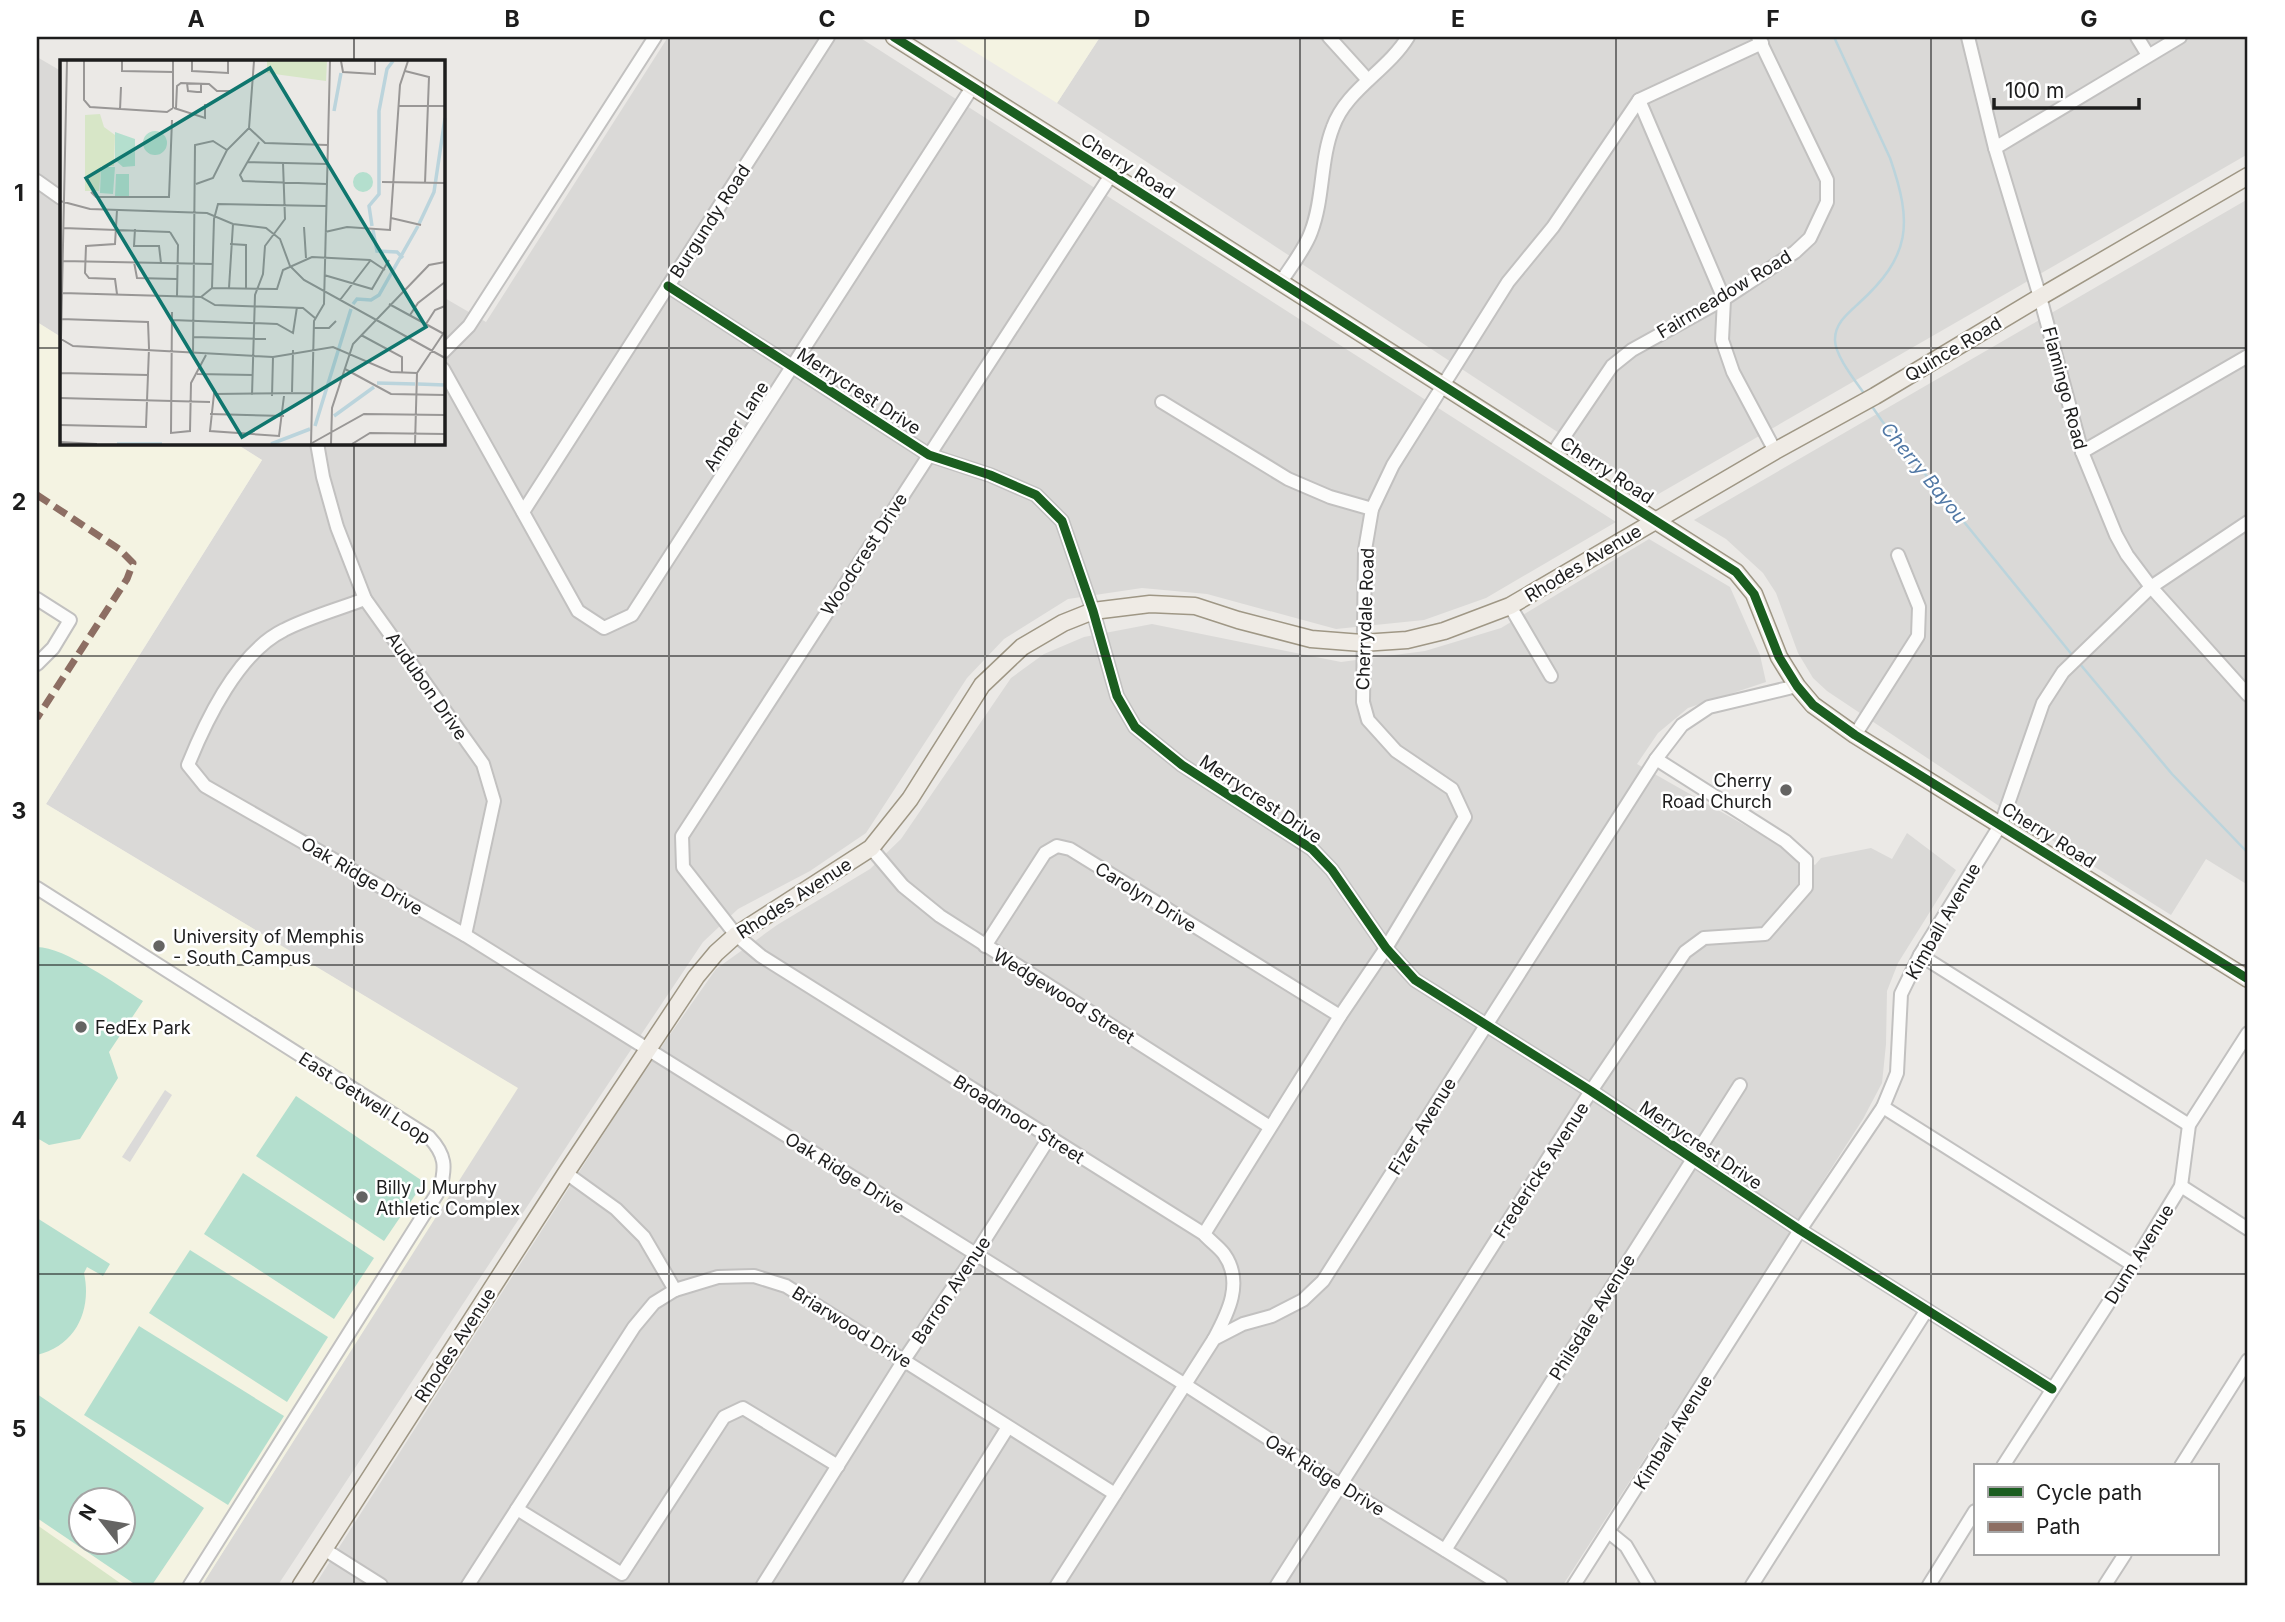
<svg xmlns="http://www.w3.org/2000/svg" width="2285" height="1622" font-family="Inter,sans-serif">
<rect width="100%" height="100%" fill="#ebe9e6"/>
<g fill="#dad9d7">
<path d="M668,37H859L1616,522L1486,598L1424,620L1336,629L1207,594L1142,588L1068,599L1004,639L967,678L866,833L810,871L738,909L703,942L584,1120L278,1585H202L517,1088L46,804L262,460L235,443H443V297L486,322Z"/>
<path d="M1100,37H2248V154L1655,496L1057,103Z"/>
<path d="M37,57L61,71V337L37,322Z"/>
<path d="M2248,199V885L2206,859L2171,915L2020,820L1827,691L1813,678L1798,653L1776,593L1763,573L1726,539L1694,520Z"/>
<path d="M1649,539L1730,587L1760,655L1766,682L1688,708L1658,733L1637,764L1815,865L1821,858L1871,848L1892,859L1907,833L1956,870L1898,963L1887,991L1886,1044L1882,1083L1863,1119L1563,1585H315L636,1083L716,969L777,925L870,869L901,839L1011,678L1044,654L1084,637L1152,624L1341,662L1425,651L1501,628Z"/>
</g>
<g fill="#f4f3e2" fill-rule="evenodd">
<path d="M951,37H1100L1057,103Z"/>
<path d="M37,322L61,337V443H235L262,460L46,804L518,1088L202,1585H37ZM80,1500H122V1542H80Z"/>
</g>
<path fill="#d7e6c7" d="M37,1525L123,1585H37Z"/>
<g fill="#b4dfce" fill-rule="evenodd">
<path d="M37,947C65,947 118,986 143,1001L109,1052L118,1078L80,1139L49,1145L37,1138Z"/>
<path d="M296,1096L424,1182L384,1241L256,1156Z"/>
<path d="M243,1173L374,1258L334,1319L204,1234Z"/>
<path d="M37,1218L110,1264L103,1276L87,1267L84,1273C92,1310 76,1346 37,1355Z"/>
<path d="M190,1250L328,1337L287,1402L149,1313Z"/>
<path d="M139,1326L284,1416L228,1505L84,1415Z"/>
<path d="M37,1394L204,1508L152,1585H136L37,1518ZM80,1500H122V1542H80Z"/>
</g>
<path fill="#dbdad9" d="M165,1090L172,1095L130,1162L122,1157Z"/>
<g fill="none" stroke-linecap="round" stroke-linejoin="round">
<g stroke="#bbd4dc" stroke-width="2.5">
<path d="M1834,37L1890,158C1913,224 1911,256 1858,304C1847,314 1835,324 1835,339C1834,355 1857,383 1866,396"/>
<path d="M1871,405L1882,421L2073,656"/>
<path d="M2080,664L2172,774L2248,853"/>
</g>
<g stroke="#c2c1c0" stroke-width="16">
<g id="minor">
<path d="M1329,37L1368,80"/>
<path d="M1968,37L1995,148L2040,297L2082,452L2116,535L2127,555L2151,587L2248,695"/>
<path d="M2137,37L2148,55"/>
<path d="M1639,100L1724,299L1722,340L1733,372L1775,451"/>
<path d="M1995,148L2180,37"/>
<path d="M1111,175L682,836L683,867L736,935L761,956L1204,1234C1210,1241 1219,1247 1224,1254C1244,1282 1228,1313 1214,1339"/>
<path d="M37,181L61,198"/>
<path d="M1281,282C1291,266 1305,249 1311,232C1324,198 1320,160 1333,127C1346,90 1387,71 1408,37"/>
<path d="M668,286L929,455L990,475L1036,495L1062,521L1093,611L1117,696L1135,727L1182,765L1312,849L1332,870L1386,948L1415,980L1591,1091L1800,1230L2052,1389"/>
<path d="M443,352L469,326L655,37"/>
<path d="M443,369L578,611L604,628L632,615L973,86"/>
<path d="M1162,402L1288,479L1330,497L1372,509"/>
<path d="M317,443L323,477L337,527L365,599L483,764L494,801L465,935"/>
<path d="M2082,452L2248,356"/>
<path d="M1553,453L1612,366L1632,350L1724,299L1795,252L1810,238L1827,202V180L1758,37"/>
<path d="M523,512L828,37"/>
<path d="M37,599L70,620L53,648L37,664"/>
<path d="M365,599C339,609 309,617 284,630C239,652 206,720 188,765L205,786L465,935L1184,1384L1340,1485L1501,1585"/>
<path d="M1510,606L1551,676"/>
<path d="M1855,735L1918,636L1919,607L1898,555"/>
<path d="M871,848L903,886L940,916L1270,1127"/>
<path d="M37,888L429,1137C446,1155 446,1167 440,1189L190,1585"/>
<path d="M985,946L1045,853L1057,846L1070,849L1340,1016"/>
<path d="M1920,955L2189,1125"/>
<path d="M1883,1107L2133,1265"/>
<path d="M566,1173L616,1209L644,1237L675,1290"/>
<path d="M2181,1186L2248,1229"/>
<path d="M1204,1234L1340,1016L1386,948L1465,817L1452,789L1396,751L1368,720L1363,702L1365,550L1372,509L1393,465L1508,282L1553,227L1639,100L1762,43"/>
<path d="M2003,1466L2133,1265L2181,1186L2189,1125L2248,1033"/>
<path d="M2181,1466L2248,1360"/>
<path d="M517,1509L622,1574L724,1417L743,1408L838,1466"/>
<path d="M1610,1533L1626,1546L1649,1585"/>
<path d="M324,1549L381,1585"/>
<path d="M1445,1550L1740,1085"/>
<path d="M468,1585L634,1327L654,1303L675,1290L718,1277L754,1276L786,1286L1115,1494"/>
<path d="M763,1585L904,1360L975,1255L1049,1138"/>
<path d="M909,1585L1008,1427"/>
<path d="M1057,1585L1214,1339L1243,1324L1272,1316L1303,1300L1323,1281L1656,759L1682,725L1709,707L1797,686"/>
<path d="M1277,1585L1591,1091L1685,952L1704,938L1765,934L1806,887V860L1785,841L1656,759"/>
<path d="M1574,1585L1800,1230L1883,1107L1897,1073L1901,994L1920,955L2001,824L2043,703L2063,672L2151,587L2248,522"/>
<path d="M1752,1585L1926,1311"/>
<path d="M1929,1585L1975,1511"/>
<path d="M2105,1585L2125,1554"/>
</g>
</g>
<g stroke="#9f9785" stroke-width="19">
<g id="major">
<path d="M894,37C1175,215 1457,392 1736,572L1754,594L1779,657L1797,686L1813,705L1855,735L2248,979"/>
<path d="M301,1585L566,1173L696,977L716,953L736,935L871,848L910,799L982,685L1022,647L1063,623L1093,611L1150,604L1195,606L1238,620L1311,639L1362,643L1407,640L1444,631L1510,606L1775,451L1875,396L2040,297L2248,176"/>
</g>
</g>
<use href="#minor" stroke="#fcfcfb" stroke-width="12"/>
<use href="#major" stroke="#efebe5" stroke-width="16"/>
<path stroke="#8d6e63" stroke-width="7" stroke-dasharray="14 7" stroke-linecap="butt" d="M37,495L119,549L133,563L127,579L37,718"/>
<g stroke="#fff" stroke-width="13">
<g id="cycleway">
<path d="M894,37C1175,215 1457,392 1736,572L1754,594L1779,657L1797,686L1813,705L1855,735L2248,979"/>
<path d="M668,286L929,455L990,475L1036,495L1062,521L1093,611L1117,696L1135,727L1182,765L1312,849L1332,870L1386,948L1415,980L1591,1091L1800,1230L2052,1389"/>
</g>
</g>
<use href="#cycleway" stroke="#1b5e20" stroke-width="9"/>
</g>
<path fill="none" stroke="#1d1d1d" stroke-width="2" stroke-opacity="0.55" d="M354,37V61M669,37V1585M985,37V1585M1300,37V1585M1616,37V1585M1931,37V1585M37,348H61M443,348H2248M354,443V1585M37,656H2248M37,965H2248M37,1274H2248"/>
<g fill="#656463" stroke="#fff" stroke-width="2.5">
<circle cx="1786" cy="790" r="7"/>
<circle cx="159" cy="946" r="7"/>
<circle cx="81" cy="1027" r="7"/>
<circle cx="362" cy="1197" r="7"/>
</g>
<g text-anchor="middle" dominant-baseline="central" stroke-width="5" stroke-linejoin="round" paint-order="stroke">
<g font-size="18" fill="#1d1d1d" stroke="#fff">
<text transform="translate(1128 166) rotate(32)">Cherry Road</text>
<text transform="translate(710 221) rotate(-57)">Burgundy Road</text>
<text transform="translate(1724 294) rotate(-31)">Fairmeadow Road</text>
<text transform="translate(1953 349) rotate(-31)">Quince Road</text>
<text transform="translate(2065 388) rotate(75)">Flamingo Road</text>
<text transform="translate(859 391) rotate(33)">Merrycrest Drive</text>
<text transform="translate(736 426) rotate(-57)">Amber Lane</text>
<text transform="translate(1607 470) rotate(33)">Cherry Road</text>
<text transform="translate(864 554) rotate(-57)">Woodcrest Drive</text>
<text transform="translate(1583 563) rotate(-31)">Rhodes Avenue</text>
<text transform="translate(1365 619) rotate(-88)">Cherrydale Road</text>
<text transform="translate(427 686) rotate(55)">Audubon Drive</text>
<text transform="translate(1261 799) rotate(34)">Merrycrest Drive</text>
<text transform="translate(2049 835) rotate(32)">Cherry Road</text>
<text transform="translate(362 876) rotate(30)">Oak Ridge Drive</text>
<text transform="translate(1146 897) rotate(32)">Carolyn Drive</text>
<text transform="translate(794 898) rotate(-33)">Rhodes Avenue</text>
<text transform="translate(1943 921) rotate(-60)">Kimball Avenue</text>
<text transform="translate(1064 996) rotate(32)">Wedgewood Street</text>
<text transform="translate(365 1098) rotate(33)">East Getwell Loop</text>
<text transform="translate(1019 1119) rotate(32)">Broadmoor Street</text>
<text transform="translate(1422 1126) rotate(-58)">Fizer Avenue</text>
<text transform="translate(1701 1145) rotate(34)">Merrycrest Drive</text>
<text transform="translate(1541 1170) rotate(-57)">Fredericks Avenue</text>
<text transform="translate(845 1173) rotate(32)">Oak Ridge Drive</text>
<text transform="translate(2139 1254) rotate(-58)">Dunn Avenue</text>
<text transform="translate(951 1290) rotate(-56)">Barron Avenue</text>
<text transform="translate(1592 1317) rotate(-58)">Philsdale Avenue</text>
<text transform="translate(852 1327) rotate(32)">Briarwood Drive</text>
<text transform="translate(455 1345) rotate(-57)">Rhodes Avenue</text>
<text transform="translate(1673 1432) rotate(-58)">Kimball Avenue</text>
<text transform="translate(1325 1475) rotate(32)">Oak Ridge Drive</text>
</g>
<g font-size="18" fill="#1d1d1d" stroke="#fff" text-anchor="start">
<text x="1772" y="780" text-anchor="end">Cherry<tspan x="1772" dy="21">Road Church</tspan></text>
<text x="173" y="936">University of Memphis<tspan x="173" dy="21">- South Campus</tspan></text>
<text x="95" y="1027">FedEx Park</text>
<text x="376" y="1187">Billy J Murphy<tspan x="376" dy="21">Athletic Complex</tspan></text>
</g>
<g font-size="19" font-style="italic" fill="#5178a5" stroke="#fff">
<text transform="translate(1924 473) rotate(51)">Cherry Bayou</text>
</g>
</g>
<g transform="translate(60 60)">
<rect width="385" height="385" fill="#ebe9e6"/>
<path d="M207,1H267L266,21L207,13ZM40,54L44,67L55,75L54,106H41L39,131H25V55Z" fill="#d7e6c7"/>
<path d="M83 83a12 12 0 1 1 24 0a12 12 0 1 1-24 0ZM55,72L75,79V106L63,107L55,100ZM41,107H55L53,134L40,133ZM293 122a10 10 0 1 1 20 0a10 10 0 1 1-20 0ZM56,114H69V137L55,136Z" fill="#b4dfce"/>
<path fill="none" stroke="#bbd4dc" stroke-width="3.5" d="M274,51L281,13M359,164L374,132L385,58M312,166L309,146L319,134V51L327,9L333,1M313,170L317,191L337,192L343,198M293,244L297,239L311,240L319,235L358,166M317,323L355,324M358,324L385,325M274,356L314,327M255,366L291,249M57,384H102M211,384L250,369"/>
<path fill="none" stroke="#999796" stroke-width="2" d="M24,1V40L30,47L107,52L113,48M62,1V11L113,12M132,1V11L168,13V1M281,1L283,12L315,14V1M345,11L369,17L365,123M127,23L128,31L137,32H141V23M339,46H385M113,48V1M114,48L145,58V44M116,48L117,26L121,23L149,24L157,31H172M60,50L61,27M189,68L205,83L267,85M199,82L180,115L183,121L267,124M188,102L267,104M322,122L385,123M136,124L153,118L167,90L189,68L194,1M31,132L36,137H109L112,60M0,141L30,149L147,153L173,164L206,168L220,179L230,206L244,220L385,298M331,158L361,165M244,167L246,198M3,168L110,172M75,169L74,186H99L101,203M110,172L118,185L117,236M265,172L287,167L330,170L340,25L348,1M170,184L186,185V229M2,201L153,204M74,202L77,218L117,219M264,215L312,229L329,200M152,228L217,229L223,210L252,197L310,200L325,210M169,228L173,164M2,233L141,237L155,245L243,248L255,258M57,234L55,219L29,218L25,213L26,186L55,184L57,150M141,237L152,228L154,159L158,144L266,146M280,240L310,201M329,244L384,274M112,252L111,373L130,371L131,323L146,295M350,255L358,243L385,222M112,260L217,264L233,273L237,247M366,264L375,250L385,246M254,268H269L276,261M301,275L342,297V312M133,277L206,279M1,279L13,286L213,297L273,287L331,312L357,313M133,294L135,85L153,81L167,90M285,309L331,334L385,335M0,313L88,315M137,314L193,315M0,324L7,1M232,332L233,290M192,335L195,235L203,214L205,186L225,159L223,103M212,336L213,297M224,336L219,376L150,371L154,334L252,333M0,338L150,342M150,354L224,356M0,365L86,367L89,288L88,262L1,259M0,382L37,384M252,383L304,354L385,355M251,384L254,261L264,244L270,1M271,384L272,348L293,284L369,205L385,202M292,384L310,373L385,374M355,384L357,313L385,271"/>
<path fill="#0f766e" fill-opacity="0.15" stroke="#0f766e" stroke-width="3.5" d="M210,8L366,267L182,377L26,118Z"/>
<rect width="385" height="385" fill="none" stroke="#1d1d1d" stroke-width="3.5"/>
</g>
<rect width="2285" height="1622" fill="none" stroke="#ffffff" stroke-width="77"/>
<rect x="1974" y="1464" width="245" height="91" fill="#ffffff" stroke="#a5a5a5" stroke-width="2"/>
<rect x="1988" y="1487" width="35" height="10" fill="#1b5e20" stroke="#a5a5a5" stroke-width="2"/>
<text x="2036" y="1500" font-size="21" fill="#1d1d1d">Cycle path</text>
<rect x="1988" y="1522" width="35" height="10" fill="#8d6e63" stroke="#a5a5a5" stroke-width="2"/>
<text x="2036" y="1534" font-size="21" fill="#1d1d1d">Path</text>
<g transform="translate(102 1521) rotate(301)"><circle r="33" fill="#ffffff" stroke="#a5a5a5" stroke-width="2"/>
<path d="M0-5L12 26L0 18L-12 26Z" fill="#656463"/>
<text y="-10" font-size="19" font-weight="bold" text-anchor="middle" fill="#1d1d1d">N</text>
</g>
<path d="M1994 98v10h145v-10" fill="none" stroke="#1d1d1d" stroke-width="3.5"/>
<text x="2005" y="98" font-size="21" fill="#1d1d1d" stroke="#ffffff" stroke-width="5" paint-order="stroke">100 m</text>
<rect x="38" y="38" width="2208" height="1546" fill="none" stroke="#1d1d1d" stroke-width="2.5"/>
<g font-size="23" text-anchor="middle" font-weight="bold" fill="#1d1d1d">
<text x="196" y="27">A</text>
<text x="512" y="27">B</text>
<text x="827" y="27">C</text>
<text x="1142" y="27">D</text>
<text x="1458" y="27">E</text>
<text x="1773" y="27">F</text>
<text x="2089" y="27">G</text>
<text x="19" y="201">1</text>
<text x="19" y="510">2</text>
<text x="19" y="819">3</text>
<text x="19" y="1128">4</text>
<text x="19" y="1437">5</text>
</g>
</svg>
